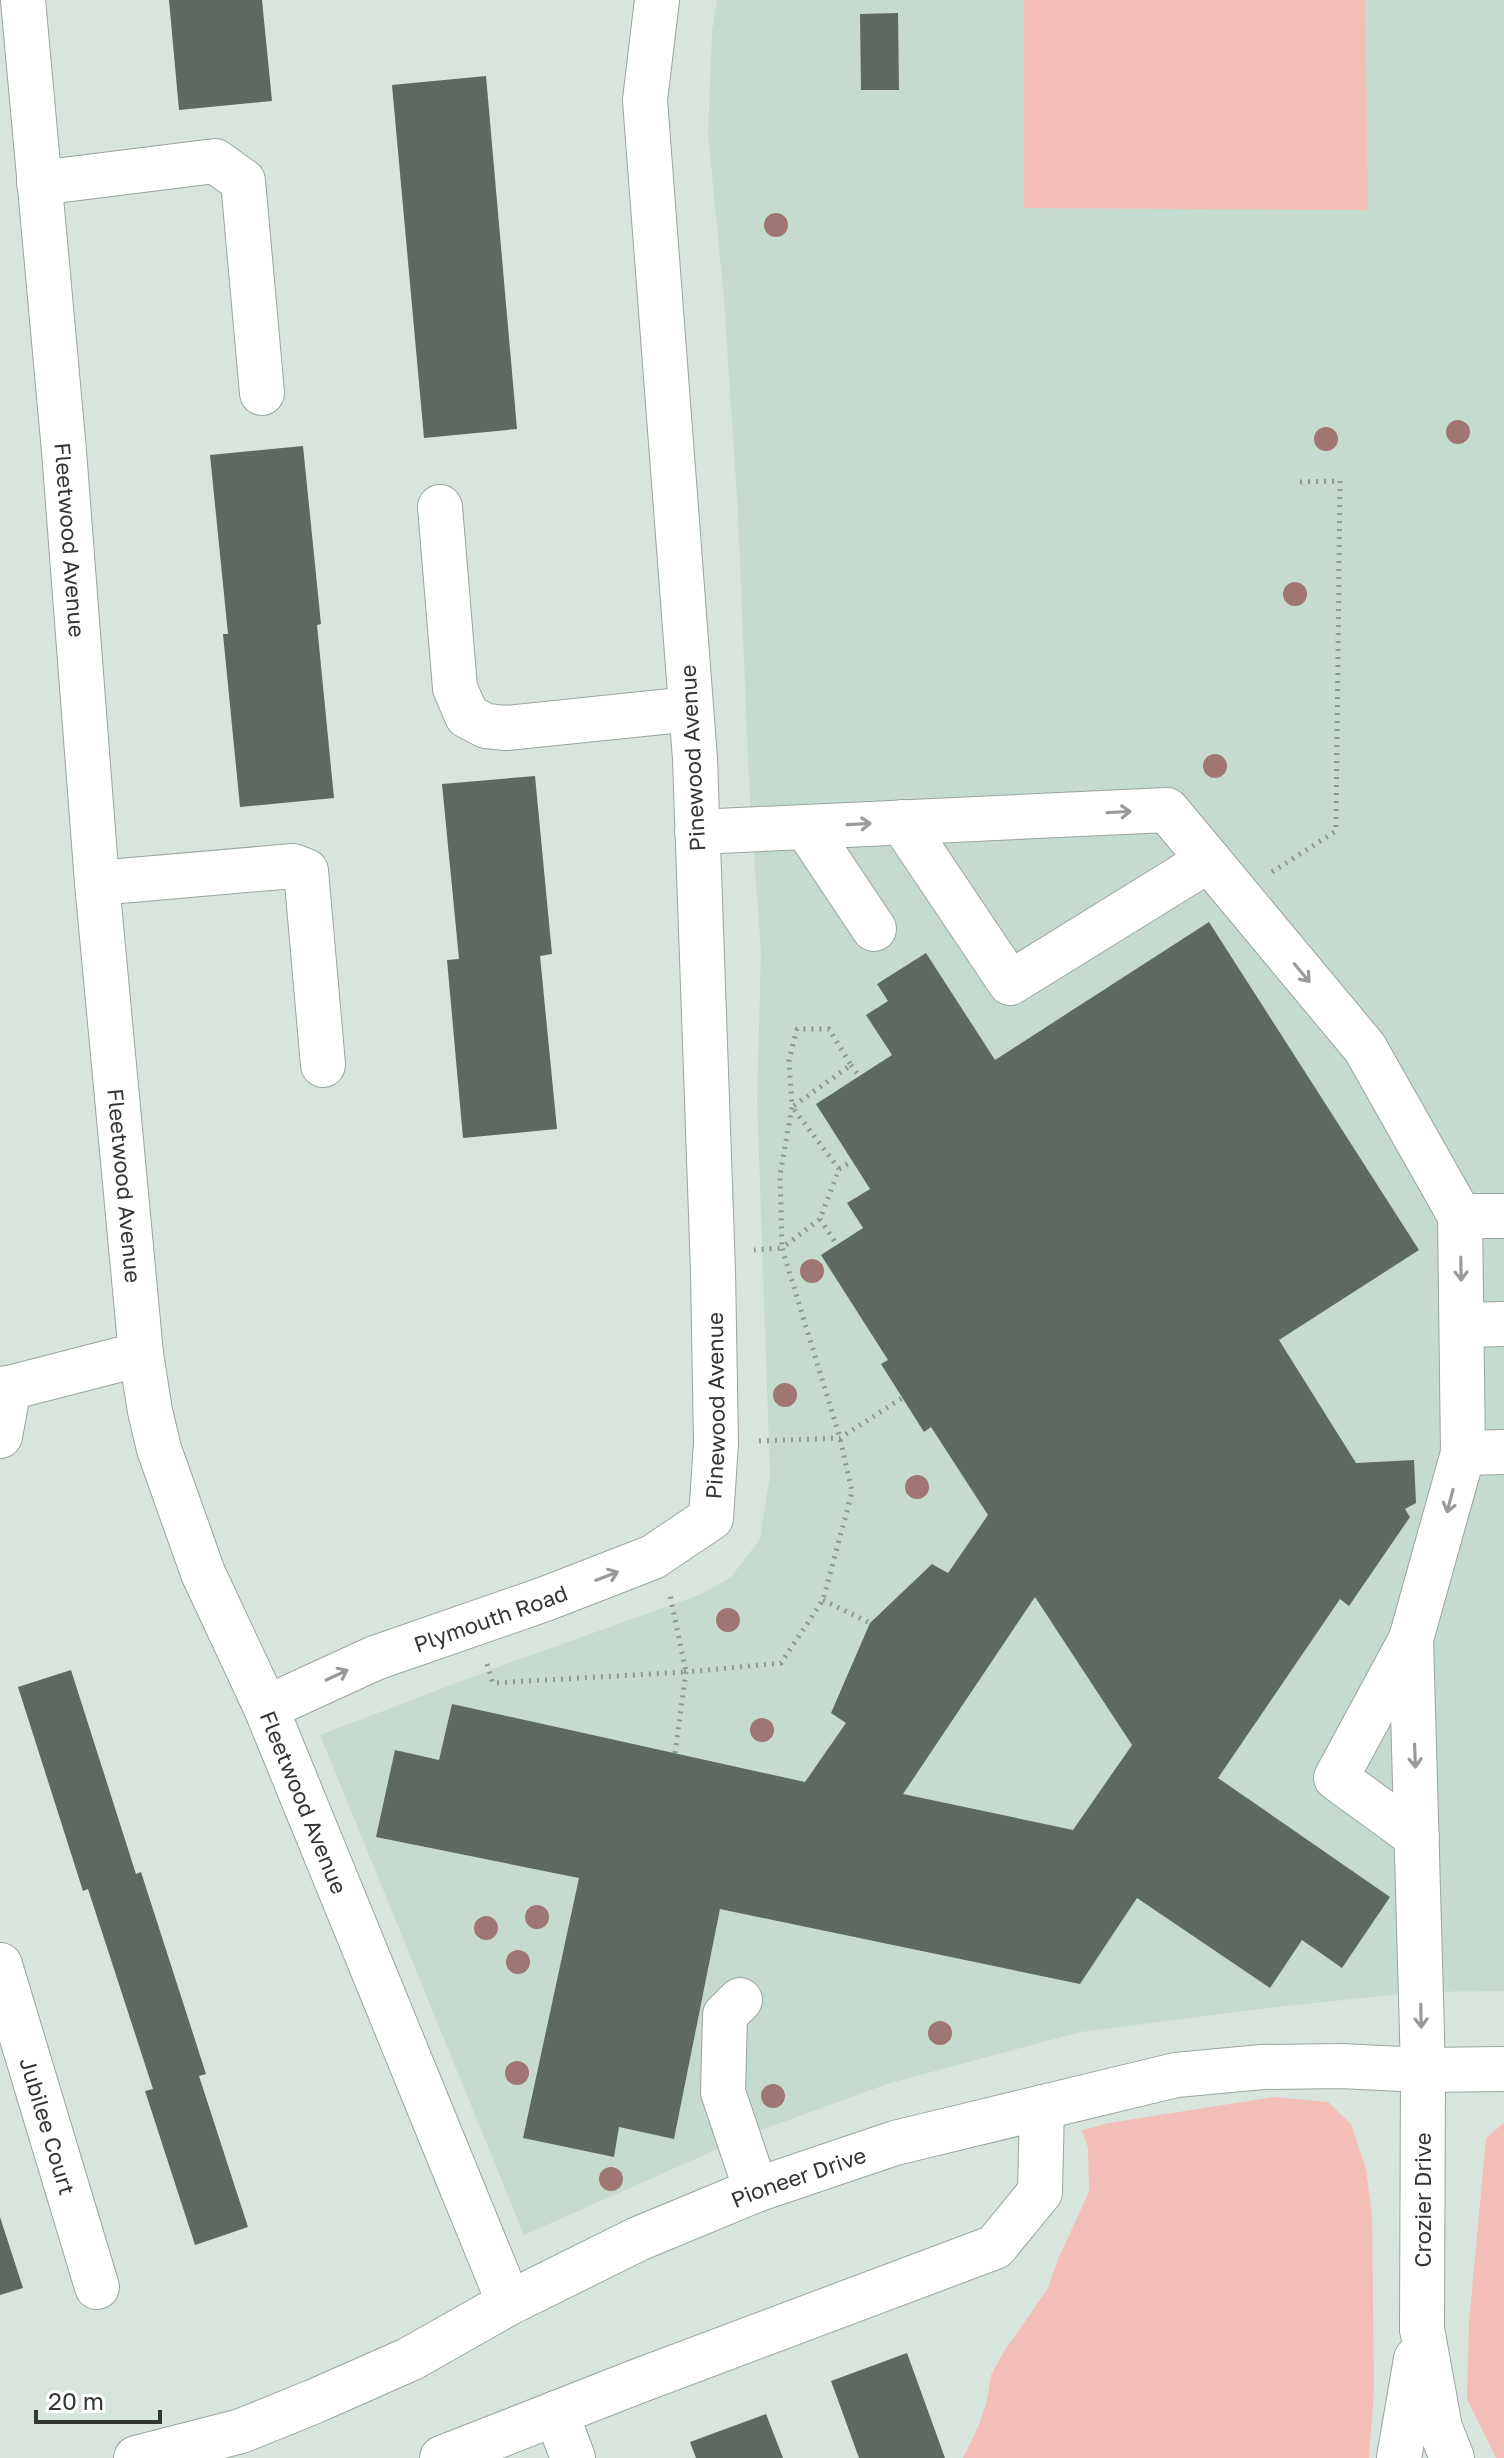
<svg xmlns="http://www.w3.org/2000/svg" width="1504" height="2458" font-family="'Golos Text',sans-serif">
<rect width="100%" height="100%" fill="#d8e5dd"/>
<path fill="#c6dbcf" d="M717,0H1504V1991L1420,1992L1276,2007L1081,2032L890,2083L756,2132L524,2235L320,1735L509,1663L699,1595L731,1577L760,1539L770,1475L757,1099L761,952L749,782L738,514L724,300L708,133L712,31Z"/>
<g fill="#f4beb8">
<path d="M1024,0H1365L1368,210L1024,208Z"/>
<path d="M1274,2097L1328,2102L1351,2124L1366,2169L1372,2216L1374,2391L1369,2458H963L979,2425L987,2401L991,2375L1003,2353L1048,2288L1058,2259L1089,2192L1088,2148L1082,2130L1109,2123Z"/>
<path d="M1504,2123V2458H1496L1467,2399L1469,2323L1486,2138Z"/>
</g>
<g fill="#5e6962" fill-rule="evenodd">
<path d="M169,0H262L272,101L179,110Z"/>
<path d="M898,13L899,90H861L860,14Z"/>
<path d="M486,76L517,429L424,438L392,85Z"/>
<path d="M303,446L321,624L317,625L334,798L240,807L223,634H228L210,455Z"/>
<path d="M535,776L552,954L540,956L557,1129L463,1138L447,960L459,959L442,784Z"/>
<path d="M1209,922L1419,1250L1279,1340L1356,1463L1414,1460L1416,1503L1405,1509L1410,1517L1349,1606L1340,1599L1218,1778L1390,1897L1342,1968L1302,1940L1270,1988L1137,1898L1080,1984L720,1909L674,2139L619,2127L614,2157L523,2138L579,1878L376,1837L395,1750L439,1760L452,1704L805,1782L846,1723L831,1713L870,1623L932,1564L948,1573L988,1515L931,1427L924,1432L881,1364L888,1360L821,1255L863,1228L847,1203L870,1189L816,1104L892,1055L866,1015L888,1001L877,984L926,953L995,1060ZM1035,1597L1132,1745L1073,1830L903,1794Z"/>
<path d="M71,1670L136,1874L141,1872L206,2074L199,2076L248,2227L195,2245L145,2091L153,2089L88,1889L83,1891L18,1687Z"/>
<path d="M0,2217L23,2288L0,2295Z"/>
<path d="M907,2353L945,2458H859L831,2381Z"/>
<path d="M766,2414L783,2458H696L690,2442Z"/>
</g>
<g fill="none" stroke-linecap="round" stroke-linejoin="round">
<g stroke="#99a59e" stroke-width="46">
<g id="minor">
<path id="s1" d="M23,0L64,451L97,883L141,1354L150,1411L159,1449L203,1573L266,1708L509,2303"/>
<path d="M39,183L215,161L243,181L262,393"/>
<path d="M440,507L455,688L467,716L486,726L506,728L691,709"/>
<path d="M902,822L1010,983L1209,860"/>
<path d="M806,827L874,929"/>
<path d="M697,832L1167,810L1365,1048L1460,1216L1463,1453L1411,1639L1423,2070L1422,2329"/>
<path d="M97,883L293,866L306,871L323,1065"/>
<path d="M1460,1216H1504"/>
<path d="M1462,1325L1504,1324"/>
<path d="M0,1389L9,1388L141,1354"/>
<path d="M0,1436L9,1388"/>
<path d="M1463,1453L1504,1452"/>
<path d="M1410,1641L1336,1778L1417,1837"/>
<path id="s2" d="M266,1708L375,1658L545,1599L653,1557L711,1518L716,1443L713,1271L695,759L645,100L657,0"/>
<path id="s3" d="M0,1965L97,2287"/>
<path d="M740,2000L725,2015L723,2092L756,2190"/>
<path d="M556,2413L573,2458"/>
<path id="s4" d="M136,2458L241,2431L315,2401L410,2359L509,2303L638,2239L756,2190L895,2143L1176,2075L1262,2067L1340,2066L1423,2070L1504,2069"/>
<path d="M442,2458L633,2383L995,2247L1040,2192L1042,2107"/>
</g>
</g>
<g stroke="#99a59e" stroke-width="46">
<g id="major">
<path d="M1422,2329L1440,2428L1452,2458"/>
<path d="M1399,2458L1416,2359"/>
</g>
</g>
<g stroke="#8e9791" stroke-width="5" stroke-dasharray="2 6" stroke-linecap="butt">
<path d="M1272,872L1336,831L1340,481L1299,482"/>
<path d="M851,1065L859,1076"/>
<path d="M839,1169L853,1161"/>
<path d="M820,1219L837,1245"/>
<path d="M759,1441L840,1438L902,1398"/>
<path d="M823,1600L870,1623"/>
<path d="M487,1664L493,1683L686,1672L670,1595"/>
<path d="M675,1753L686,1672L781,1663L823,1600L852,1492L840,1438L782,1248L820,1219L839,1169L792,1107L851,1065L829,1029H797L789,1060L792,1107L780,1175L782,1248L754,1250"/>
</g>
<use href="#minor" stroke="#fff" stroke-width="44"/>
<use href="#major" stroke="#fff" stroke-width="44"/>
</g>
<g fill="#9f7672">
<circle cx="776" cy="225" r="12"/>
<circle cx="1458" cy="432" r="12"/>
<circle cx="1326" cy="439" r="12"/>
<circle cx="1295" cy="594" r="12"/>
<circle cx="1215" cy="766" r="12"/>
<circle cx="812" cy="1271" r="12"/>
<circle cx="785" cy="1395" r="12"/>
<circle cx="917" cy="1487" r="12"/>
<circle cx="728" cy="1620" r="12"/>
<circle cx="762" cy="1730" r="12"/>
<circle cx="537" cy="1917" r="12"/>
<circle cx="486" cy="1928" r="12"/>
<circle cx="518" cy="1962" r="12"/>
<circle cx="940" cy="2033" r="12"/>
<circle cx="517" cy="2073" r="12"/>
<circle cx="773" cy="2096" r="12"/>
<circle cx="611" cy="2179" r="12"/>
</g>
<defs><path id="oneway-shaft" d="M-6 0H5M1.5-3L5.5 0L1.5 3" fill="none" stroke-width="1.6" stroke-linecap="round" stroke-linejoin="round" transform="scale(2)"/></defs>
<g stroke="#989b9a">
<use href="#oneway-shaft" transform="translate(1119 812) rotate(-3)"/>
<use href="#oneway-shaft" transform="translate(859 824) rotate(-3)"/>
<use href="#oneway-shaft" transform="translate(1302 973) rotate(50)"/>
<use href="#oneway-shaft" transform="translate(1461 1269) rotate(89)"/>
<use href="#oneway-shaft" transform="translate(1450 1501) rotate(105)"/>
<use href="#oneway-shaft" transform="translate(607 1576) rotate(-21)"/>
<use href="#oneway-shaft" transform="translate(337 1675) rotate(-25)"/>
<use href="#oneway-shaft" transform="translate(1415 1756) rotate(88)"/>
<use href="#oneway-shaft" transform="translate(1421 2016) rotate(89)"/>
</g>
<g text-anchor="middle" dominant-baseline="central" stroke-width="8" stroke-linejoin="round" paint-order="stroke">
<g font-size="22" fill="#323734" stroke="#fff">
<text stroke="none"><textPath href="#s1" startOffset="542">Fleetwood Avenue</textPath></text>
<text transform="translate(692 758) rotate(-93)">Pinewood Avenue</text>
<text stroke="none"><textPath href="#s1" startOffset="1190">Fleetwood Avenue</textPath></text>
<text stroke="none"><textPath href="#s2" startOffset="598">Pinewood Avenue</textPath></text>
<text stroke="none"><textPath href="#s2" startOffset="242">Plymouth Road</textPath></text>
<text stroke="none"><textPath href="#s1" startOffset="1838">Fleetwood Avenue</textPath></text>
<text stroke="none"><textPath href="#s3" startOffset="168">Jubilee Court</textPath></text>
<text stroke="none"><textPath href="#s4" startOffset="722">Pioneer Drive</textPath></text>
<text transform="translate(1422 2200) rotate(-90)">Crozier Drive</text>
</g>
</g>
<path d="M36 2410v12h124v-12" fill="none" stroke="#323734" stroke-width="4"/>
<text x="48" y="2410" font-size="24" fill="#323734" stroke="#ffffff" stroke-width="6" paint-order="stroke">20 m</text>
</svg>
